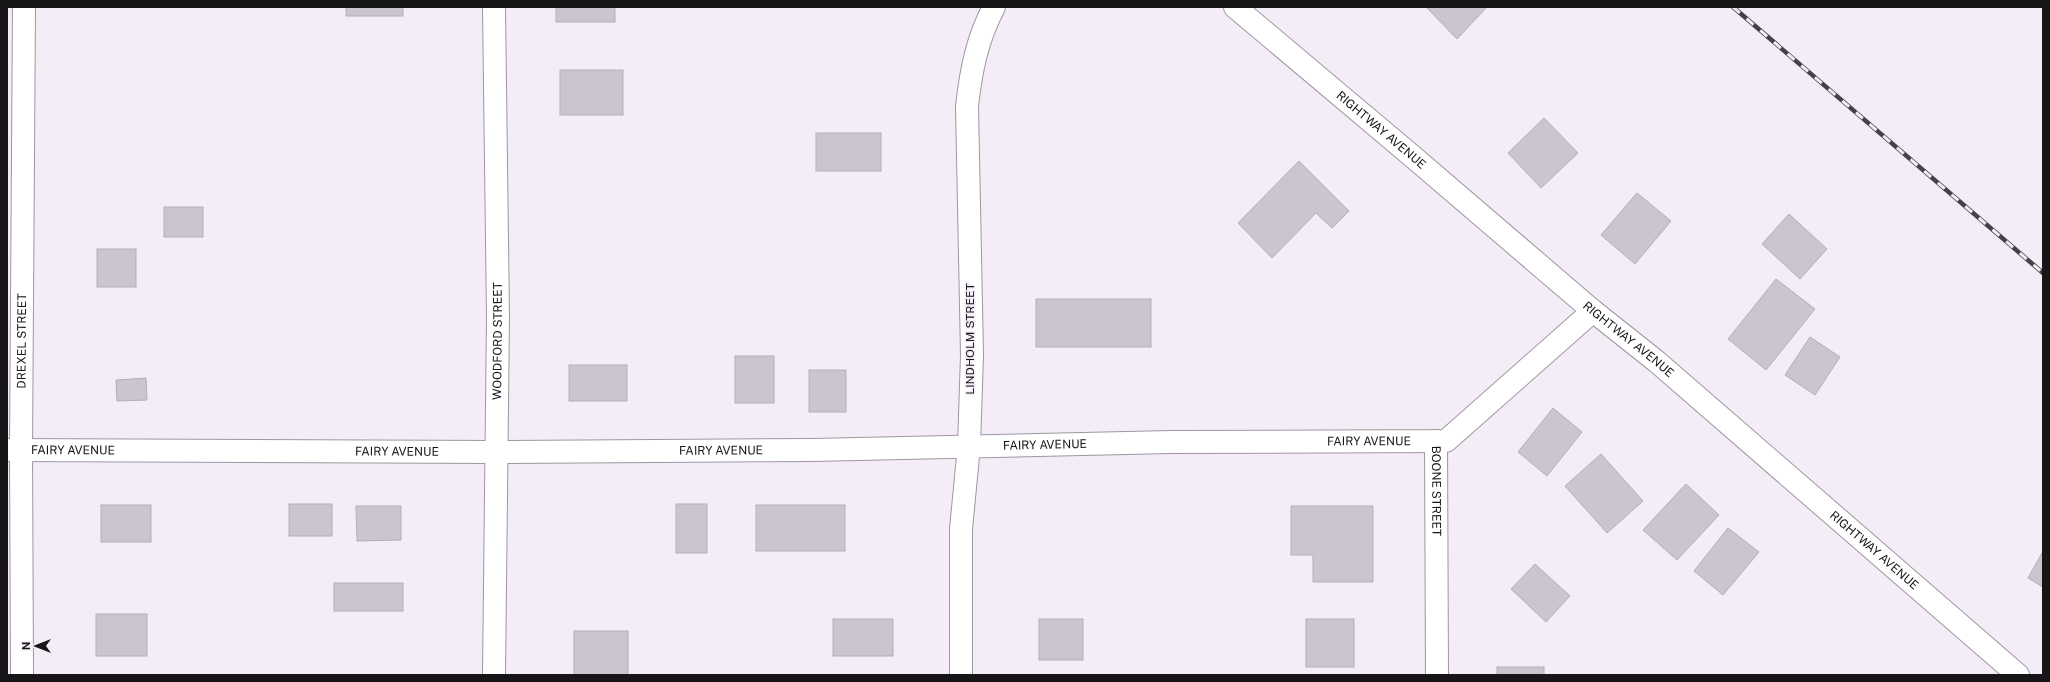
<svg xmlns="http://www.w3.org/2000/svg" width="2050" height="682" font-family="'Public Sans',sans-serif">
<rect width="100%" height="100%" fill="#f4edf8"/>
<g fill="#ccc5d0" stroke="#b5adb8">
<rect x="346" y="7" width="57" height="9"/>
<rect x="556" y="7" width="59" height="15"/>
<path d="M1426,7H1487L1457,39Z"/>
<rect x="560" y="70" width="63" height="45"/>
<path d="M1544,118L1578,153L1541,188L1508,153Z"/>
<rect x="816" y="133" width="65" height="38"/>
<path d="M1299,161L1349,211L1332,228L1316,213L1272,258L1238,223Z"/>
<path d="M1637,193L1671,221L1635,264L1601,235Z"/>
<rect x="164" y="207" width="39" height="30"/>
<path d="M1789,214L1827,249L1800,279L1762,244Z"/>
<rect x="97" y="249" width="39" height="38"/>
<path d="M1776,279L1815,309L1766,370L1728,339Z"/>
<rect x="1036" y="299" width="115" height="48"/>
<path d="M1810,337L1840,357L1815,395L1785,375Z"/>
<rect x="735" y="356" width="39" height="47"/>
<rect x="569" y="365" width="58" height="36"/>
<rect x="809" y="370" width="37" height="42"/>
<path d="M146,378L147,400L117,401L116,380Z"/>
<path d="M1553,408L1582,432L1547,476L1518,452Z"/>
<path d="M1601,454L1643,501L1607,533L1565,486Z"/>
<path d="M1686,484L1719,515L1677,560L1643,530Z"/>
<rect x="289" y="504" width="43" height="32"/>
<rect x="676" y="504" width="31" height="49"/>
<rect x="101" y="505" width="50" height="37"/>
<rect x="756" y="505" width="89" height="46"/>
<path d="M356,506H401V540L357,541Z"/>
<path d="M1291,506H1373V582H1313V555H1291Z"/>
<path d="M1728,528L1759,552L1723,595L1694,571Z"/>
<path d="M2043,551V587L2028,578Z"/>
<path d="M1535,564L1570,596L1546,622L1511,589Z"/>
<rect x="334" y="583" width="69" height="28"/>
<rect x="96" y="614" width="51" height="42"/>
<rect x="833" y="619" width="60" height="37"/>
<rect x="1039" y="619" width="44" height="41"/>
<rect x="1306" y="619" width="48" height="48"/>
<rect x="574" y="631" width="54" height="44"/>
<rect x="1497" y="667" width="47" height="8"/>
</g>
<g fill="none" stroke-linecap="round" stroke-linejoin="round">
<g stroke="#9e97a1" stroke-width="24">
<g id="minor">
<path id="s1" d="M1235,7L1412,156L1593,311L1656,361L2018,675"/>
<path id="s2" d="M1436,441L1437,675"/>
<path id="s3" d="M7,450L496,452L812,450L1171,442L1446,441L1593,311"/>
<path id="s4" d="M22,675L21,450L24,7"/>
<path id="s5" d="M494,675L498,317L494,7"/>
<path d="M961,675V529L969,446L972,355L967,106C971,71 977,39 994,7"/>
</g>
</g>
<use href="#minor" stroke="#fff" stroke-width="22"/>
<g stroke="#454147" stroke-width="4.5">
<path id="rail" d="M1733,7L2043,273"/>
</g>
<use href="#rail" stroke="#f4edf8" stroke-width="3" stroke-dasharray="9" stroke-linecap="butt"/>
</g>
<g text-anchor="middle" dominant-baseline="central" stroke-width="3" stroke-linejoin="round" paint-order="stroke">
<g font-size="12" fill="#181519" stroke="#f4edf8">
<text stroke="none"><textPath href="#s1" startOffset="191">RIGHTWAY AVENUE</textPath></text>
<text transform="translate(970 339) rotate(-90)">LINDHOLM STREET</text>
<text stroke="none"><textPath href="#s1" startOffset="515">RIGHTWAY AVENUE</textPath></text>
<text stroke="none"><textPath href="#s4" startOffset="334">DREXEL STREET</textPath></text>
<text stroke="none"><textPath href="#s5" startOffset="334">WOODFORD STREET</textPath></text>
<text stroke="none"><textPath href="#s3" startOffset="1362">FAIRY AVENUE</textPath></text>
<text stroke="none"><textPath href="#s3" startOffset="1038">FAIRY AVENUE</textPath></text>
<text stroke="none"><textPath href="#s3" startOffset="66">FAIRY AVENUE</textPath></text>
<text stroke="none"><textPath href="#s3" startOffset="714">FAIRY AVENUE</textPath></text>
<text stroke="none"><textPath href="#s3" startOffset="390">FAIRY AVENUE</textPath></text>
<text stroke="none"><textPath href="#s2" startOffset="50">BOONE STREET</textPath></text>
<text stroke="none"><textPath href="#s1" startOffset="839">RIGHTWAY AVENUE</textPath></text>
</g>
</g>
<rect width="2050" height="682" fill="none" stroke="#181519" stroke-width="16"/>
<g transform="translate(36 646) rotate(270)" stroke="#f4edf8" stroke-width="3" paint-order="stroke">
<path d="M0-3L7 15L0 10L-7 15Z" fill="#181519"/>
<text y="-6" font-size="11" font-weight="bold" text-anchor="middle" fill="#181519">N</text>
</g>
</svg>
